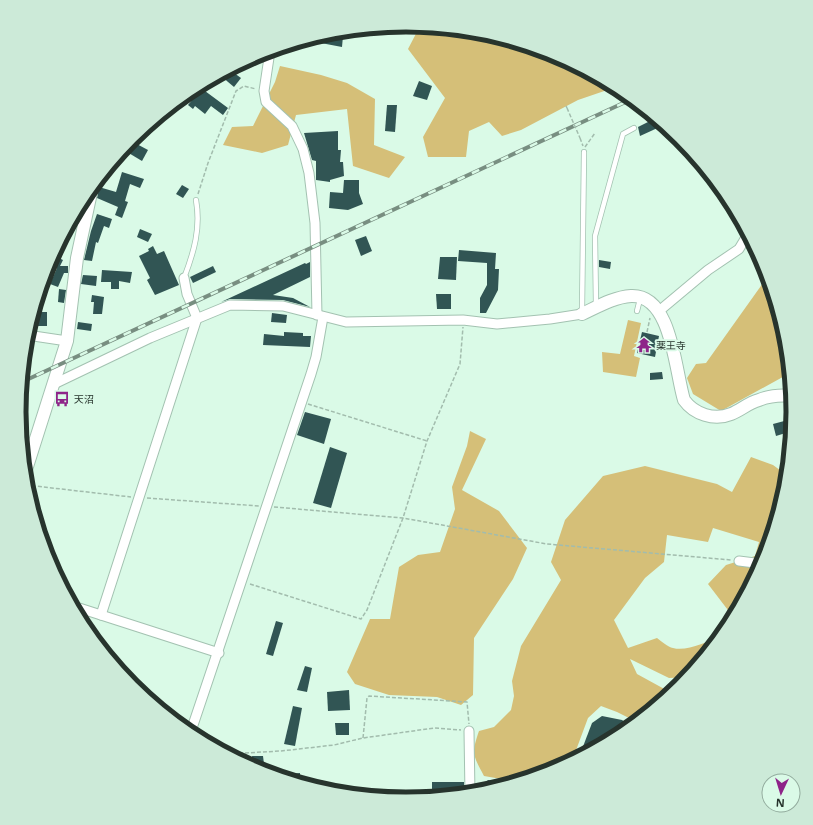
<svg xmlns="http://www.w3.org/2000/svg" width="813" height="825" font-family="'Open Sans','Noto Sans JP',sans-serif">
<rect width="100%" height="100%" fill="#dafae7"/>
<g fill="#d5bf78">
<path d="M420,26L482,32L555,55L616,87L578,100L521,130L502,136L489,122L469,131L466,157H428L423,137L445,98L408,49Z"/>
<path d="M280,66L321,75L347,83L375,99L374,145L405,157L389,178L353,166L347,109L296,115L288,145L262,153L223,145L232,127L253,126L275,82Z"/>
<path d="M769,280L787,337L790,373L721,411L693,394L687,378L696,364L706,363L763,283Z"/>
<path d="M628,320L641,323L634,356L640,358L636,377L603,372L602,352L620,354Z"/>
<path d="M470,431L486,439L462,490L499,511L527,548L513,579L474,638L473,695L461,705L437,697L389,695L355,684L347,672L370,619H390L399,567L418,555L440,552L455,509L452,487L467,446Z"/>
<path d="M751,457L773,465L788,476L787,488L764,561L734,618L708,584L726,565L755,556L759,542L713,528L708,542L667,535L664,562L645,578L614,620L628,648L657,638C661,641 668,647 673,648C687,652 707,641 721,637L689,677L669,678L630,659L637,674L668,691L669,696L637,722L617,712L601,706L588,718L572,761L555,771L518,782L484,776C473,755 471,754 479,731L494,727L511,710L514,696L512,681L521,646L561,580L551,562L565,520L603,476L645,466L717,484L732,492Z"/>
</g>
<g fill="#315554">
<path d="M329,33V35L343,36L342,47L305,40Z"/>
<path d="M230,70L241,78L234,87L221,76Z"/>
<path d="M419,81L432,86L427,100L413,96Z"/>
<path d="M202,85L207,89L205,91L228,108L223,115L211,106L205,114L195,106L193,109L188,105L198,93L194,91Z"/>
<path d="M387,105H397L395,132L385,131Z"/>
<path d="M656,118L664,125L640,136L638,127Z"/>
<path d="M338,131V150H341L340,162H343L344,176L330,180V182L316,180V161L312,160L304,133Z"/>
<path d="M133,142L148,150L142,161L127,152Z"/>
<path d="M122,172L144,179L140,188L130,184L125,201L128,202L122,218L115,215L118,207L97,198L99,187L116,192Z"/>
<path d="M344,180H359V193L363,204L348,210L329,208L330,192L343,193Z"/>
<path d="M182,185L189,189L183,198L176,194Z"/>
<path d="M97,214L112,219L109,228L104,226L98,243L96,242L92,261L84,260L91,231Z"/>
<path d="M140,229L152,234L148,242L137,237Z"/>
<path d="M366,236L372,251L361,256L355,240Z"/>
<path d="M153,246L157,254L164,251L179,285L155,295L147,280L150,278L139,256L149,251L148,249Z"/>
<path d="M459,250L496,253L495,269H499L498,290L486,313H480V298L487,285V263L458,261Z"/>
<path d="M53,255L63,260L60,266H68V273H64L58,287L50,284L57,268L49,264Z"/>
<path d="M440,257H457L456,280L438,279Z"/>
<path d="M599,260L611,262L610,269L599,267Z"/>
<path d="M310,262V277L273,295L293,298L310,307L283,300L230,299L221,302L305,263L306,264Z"/>
<path d="M213,266L216,272L193,283L190,277Z"/>
<path d="M102,270L132,272L130,283L119,281V289H111V282H101Z"/>
<path d="M83,275L97,276L96,286L81,284Z"/>
<path d="M59,289L66,290L64,303L58,302Z"/>
<path d="M436,294H451V309H437Z"/>
<path d="M92,295L104,297L102,314H93L94,302H91Z"/>
<rect x="37" y="312" width="10" height="14"/>
<path d="M272,313L287,315L286,323L271,322Z"/>
<path d="M78,322L92,324L91,331L77,329Z"/>
<path d="M284,332L303,333V336H311L310,347L263,345L264,334L284,336Z"/>
<path d="M642,332L659,336L655,357L637,353Z"/>
<path d="M662,372L663,379L650,380V373Z"/>
<path d="M305,412L331,419L324,444L297,435Z"/>
<path d="M788,420L790,425L793,424L792,431L776,436L773,424Z"/>
<path d="M330,447L347,453L331,508L313,503Z"/>
<path d="M276,621L283,623L273,656L266,654Z"/>
<path d="M305,666L312,668L307,692L297,690Z"/>
<path d="M349,690L350,710L328,711L327,692Z"/>
<path d="M293,706L302,708L295,746L284,744Z"/>
<path d="M602,716L622,720L632,727L622,735L579,757L592,723Z"/>
<path d="M335,723H349V735H336Z"/>
<path d="M252,756H263L264,764H253Z"/>
<path d="M300,773V783L276,776V775Z"/>
<path d="M488,780L510,784L477,793Z"/>
<path d="M432,782H464V794L432,797Z"/>
</g>
<g fill="none" stroke-linecap="round" stroke-linejoin="round">
<g stroke="#a3c2b1" stroke-width="6">
<g id="lane">
<path d="M184,278C194,252 201,228 196,200"/>
<path d="M596,305L595,236L623,134L634,128"/>
<path d="M637,311L640,299"/>
<path d="M582,312L584,152"/>
</g>
</g>
<g stroke="#a3c2b1" stroke-width="11">
<g id="street">
<path d="M270,51L264,91L266,102L292,126L303,149L309,173L315,223L317,315"/>
<path d="M659,311L708,270L739,249L748,234"/>
<path d="M27,335L67,341"/>
<path d="M54,384L150,338L230,305L283,306L346,322L463,320L497,324L550,319L582,314"/>
<path d="M739,561L763,564"/>
<path d="M73,606L219,653"/>
<path d="M101,615L197,318L187,294L184,278"/>
<path d="M469,731L470,794"/>
<path d="M190,734L311,374L316,357L323,317"/>
</g>
</g>
<g stroke="#a3c2b1" stroke-width="14">
<g id="secondary">
<path d="M582,314C597,307 614,297 631,296C672,294 675,371 684,400C694,414 714,421 731,414C741,410 748,403 759,400C769,396 781,395 792,396"/>
<path d="M25,473L67,341L77,258L92,188"/>
</g>
</g>
<g stroke="#a2bcad" stroke-width="1.5" stroke-dasharray="4 2" stroke-linecap="butt">
<path d="M566,106L567,108"/>
<path d="M580,138L583,146"/>
<path d="M585,147L595,133"/>
<path d="M198,194L208,163L236,91L244,86L256,89"/>
<path d="M647,332L650,318"/>
<path d="M308,404L427,441"/>
<path d="M26,485L131,497"/>
<path d="M147,498L259,506"/>
<path d="M274,507L403,518L547,544L731,560"/>
<path d="M250,584L361,619L367,610L403,518L427,441L460,364L463,327"/>
<path d="M363,738L367,698L369,696L467,702L469,724"/>
<path d="M227,754L281,751L334,745L363,738L434,728L461,730"/>
</g>
<use href="#lane" stroke="#fff" stroke-width="4.5"/>
<use href="#street" stroke="#fff" stroke-width="9"/>
<use href="#secondary" stroke="#fff" stroke-width="12"/>
<g stroke="#788e81" stroke-width="4">
<path id="rail" d="M22,382L632,99"/>
</g>
<use href="#rail" stroke="#dafae7" stroke-width="2.5" stroke-dasharray="8" stroke-linecap="butt"/>
<path stroke="#a2bcad" stroke-width="1.5" stroke-dasharray="4 2" stroke-linecap="butt" d="M567,108L580,138"/>
</g>
<defs>
<g id="temple-bare" transform="scale(1.2)"><path d="M0-6L5-2H3V0L6.5 2.5H4V6H1.5V3h-3V6H-4V2.5H-6.5L-3 0V-2H-5Z" fill="#8e2489" stroke="#dafae7" stroke-width="2.5" paint-order="stroke"/></g>
<g id="bus-bare" transform="scale(1.2)"><path d="M-5-6H5V4H4V6H2V4H-2V6H-4V4H-5ZM-3.5-4V0h7V-4ZM-3.5 1.2v1.5H-2V1.2ZM2 1.2v1.5H3.5V1.2Z" fill="#8e2489" stroke="#dafae7" stroke-width="2.5" paint-order="stroke"/></g>
</defs>
<g fill-rule="evenodd">
<use href="#temple-bare" x="644" y="345"/>
<use href="#bus-bare" x="62" y="399"/>
</g>
<g text-anchor="middle" dominant-baseline="central" stroke-width="4" stroke-linejoin="round" paint-order="stroke">
<g font-size="10" fill="#27342d" stroke="#dafae7" text-anchor="start">
<text x="656" y="345">薬王寺</text>
<text x="74" y="399">天沼</text>
</g>
</g>
<path d="M0 0H813V825H0ZM26 412a380 380 0 1 1 760 0a380 380 0 1 1-760 0Z" fill="#ccead8" fill-rule="evenodd"/>
<path fill="none" stroke="#27342d" stroke-width="5" d="M26 412a380 380 0 1 1 760 0a380 380 0 1 1-760 0Z"/>
<g transform="translate(781 793) rotate(184)"><circle r="19" fill="#dafae7" stroke="#92ab9d"/>
<path d="M0-3L7 15L0 10L-7 15Z" fill="#8e2489"/>
<text y="-6" font-size="11" font-weight="bold" text-anchor="middle" fill="#27342d">N</text>
</g>
</svg>
